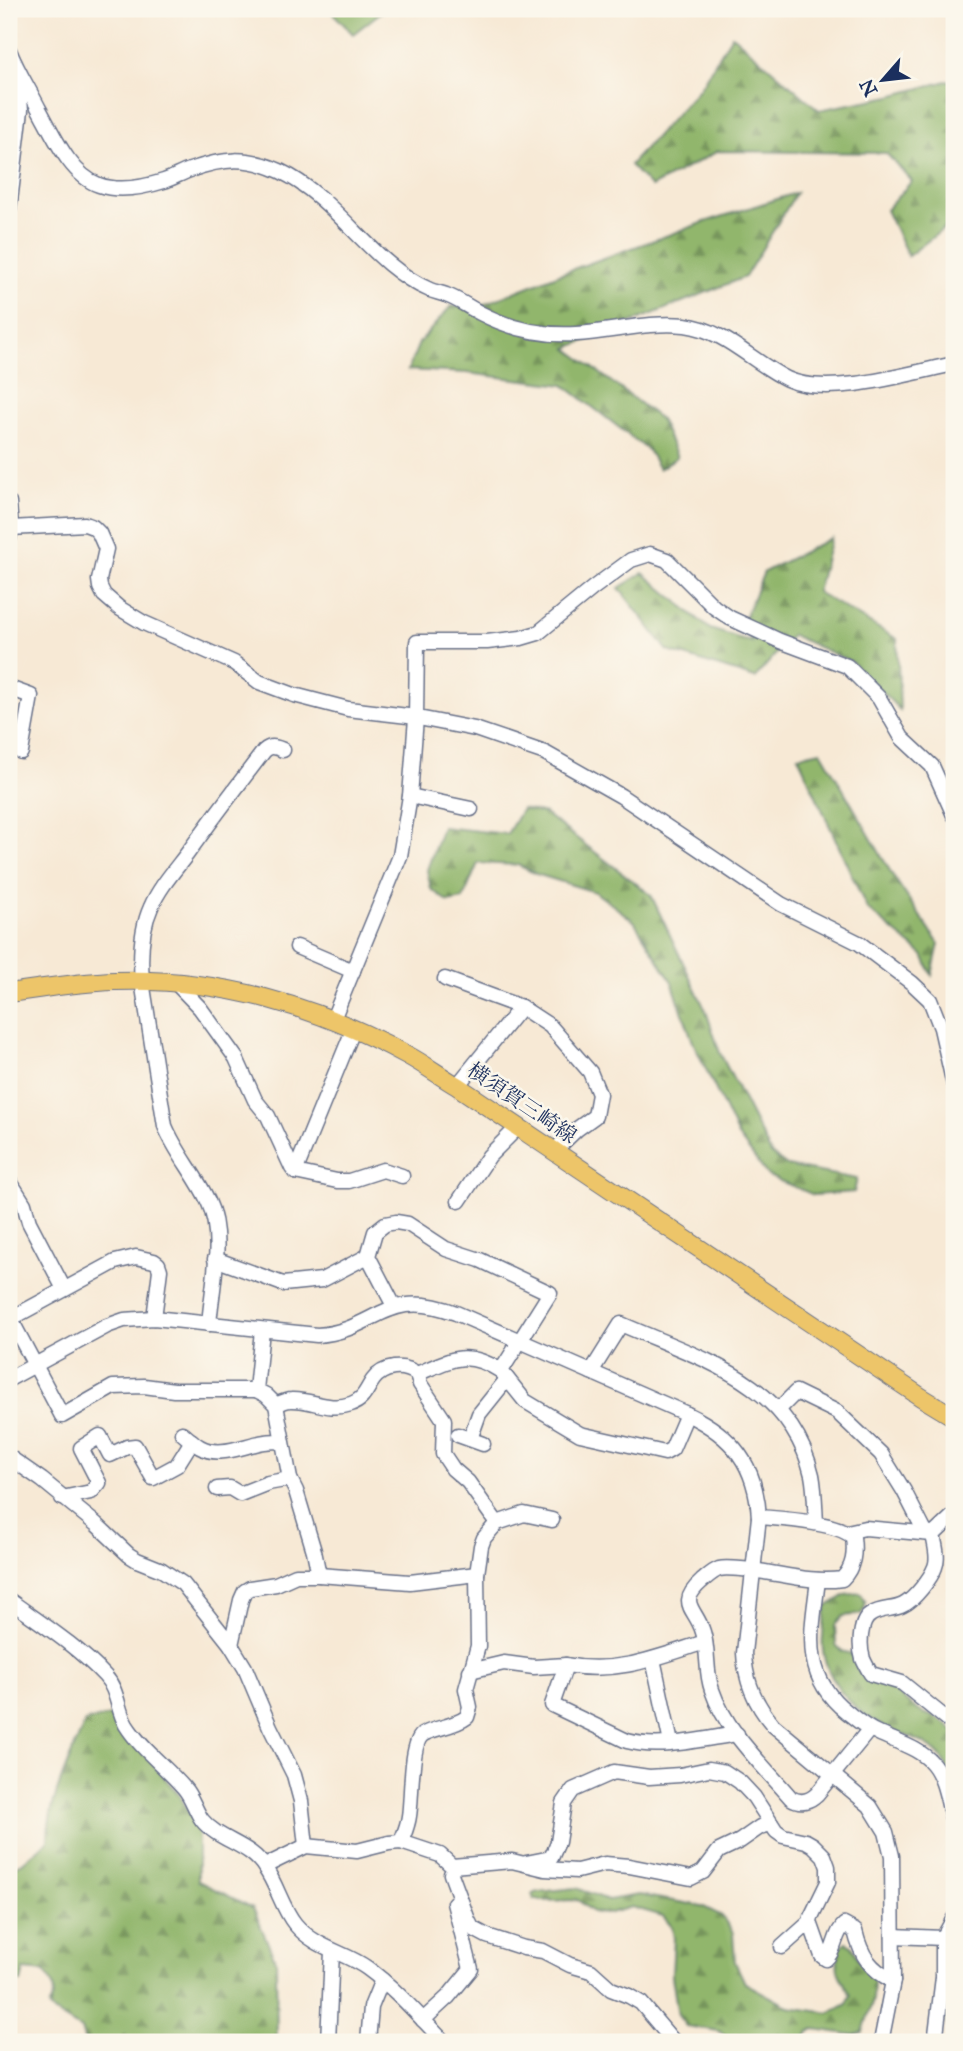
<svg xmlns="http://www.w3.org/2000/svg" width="963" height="2051" font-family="'IM FELL Great Primer','Noto Serif JP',serif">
<defs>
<pattern id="forest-firs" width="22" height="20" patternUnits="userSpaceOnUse" patternTransform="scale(1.75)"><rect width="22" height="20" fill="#91b66c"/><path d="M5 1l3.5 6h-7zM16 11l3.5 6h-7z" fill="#76945c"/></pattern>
</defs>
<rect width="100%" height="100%" fill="#fbf7ec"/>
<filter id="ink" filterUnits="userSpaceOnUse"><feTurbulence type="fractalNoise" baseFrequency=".0143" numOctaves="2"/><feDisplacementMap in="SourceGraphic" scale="14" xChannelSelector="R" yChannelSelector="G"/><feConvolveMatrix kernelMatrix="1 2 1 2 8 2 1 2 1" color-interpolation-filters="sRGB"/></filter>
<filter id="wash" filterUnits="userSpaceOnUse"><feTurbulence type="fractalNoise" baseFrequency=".00686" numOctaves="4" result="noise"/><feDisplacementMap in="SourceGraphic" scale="28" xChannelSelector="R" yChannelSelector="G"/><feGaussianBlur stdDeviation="1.57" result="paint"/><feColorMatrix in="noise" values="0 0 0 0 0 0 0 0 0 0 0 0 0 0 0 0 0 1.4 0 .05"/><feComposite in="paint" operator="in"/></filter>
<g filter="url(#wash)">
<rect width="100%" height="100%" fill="#f7e9d5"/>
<g fill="url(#forest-firs)" stroke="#567265" stroke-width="2">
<path d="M329,9H385L353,34Z"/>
<path d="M732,35L819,110L891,96L954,79V227L950,224L908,256L886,210L912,181L886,153L718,151L651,187L630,165L699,89Z"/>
<path d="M796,193L745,277L567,348L660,419L677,457L659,469L648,450L564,385L467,373L408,370L419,343L451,306L475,308L562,273L705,222Z"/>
<path d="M831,538L817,592L897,639L900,710L852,662L792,635L755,678L668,651L619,588L643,573L710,629L752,642L744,619L764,572Z"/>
<path d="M821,751L893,876L939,944L932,975L923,955L867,909L798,756Z"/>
<path d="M522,809L545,814L651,895L706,1011L720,1053L771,1154L787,1166L857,1179L854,1192L814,1195L768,1176L738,1136L693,1042L672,982L634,921L595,892L536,874L518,865L478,863L463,899L448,902L431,889L427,870L442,827L507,834Z"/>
<path d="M860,1593C867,1601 867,1606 861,1614L843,1616L835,1625L836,1645L842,1651L852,1654L870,1679L895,1691L909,1704L921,1712L934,1717L948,1725L954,1732V1790C951,1777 948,1765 939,1755C921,1736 893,1734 872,1720C848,1705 827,1678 823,1651C821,1637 825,1621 826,1607L846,1595Z"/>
<path d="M113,1715L179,1795L198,1829V1881L253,1908L276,1962L277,2042H85L81,2029L50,2010L49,2005C58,1991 53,1984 45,1972L24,1970L21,1982L9,1983V1869L20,1864L48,1841C47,1803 71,1757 85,1722Z"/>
<path d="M576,1888L608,1900L639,1895L702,1906L722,1916L733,1933L735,1962L745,1983L789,2007L829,2013L847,2004L851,1995C838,1974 833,1969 842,1945L846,1942L852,1945L862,1967L874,1979L873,1999L863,2032L855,2035L814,2029L808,2033L804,2042H735L719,2031L686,2026L678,2015L672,1976L674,1938L672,1927L663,1916L632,1907L606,1914L593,1912L578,1900L541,1901L534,1899L532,1894L538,1892Z"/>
<path d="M954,1935V2030H953L947,2026L945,2015L950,1944Z"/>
</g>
</g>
<g filter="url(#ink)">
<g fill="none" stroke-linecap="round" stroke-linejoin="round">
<g stroke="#687088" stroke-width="17">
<g id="minor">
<path d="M9,50C17,71 29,89 39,109C53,134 70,175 99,185C119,192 145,187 164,181C173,178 181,173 190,170C224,158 247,156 280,171C339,199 371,265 430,290C435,292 441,293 446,295C458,299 468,307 480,313C509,328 543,336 576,334C612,332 649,321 685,325C725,330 752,362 787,379C828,398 910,373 954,364"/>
<path d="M9,210L21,110L18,79"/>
<path d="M9,503L11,528L9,539"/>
<path d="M11,528L85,524L93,527L99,533L106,549L99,580L100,587L104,595L119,608L144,623L234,663L259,682L294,695L348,709L408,716L475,729L545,753L621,796L781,904L859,943L912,983L930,1000L941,1028L954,1085"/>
<path d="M9,688L31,696L21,752L9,746"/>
<path d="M410,796L471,809"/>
<path d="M297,947L353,971"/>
<path d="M445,979L521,1007L550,1026L590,1072L599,1094L595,1116L577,1129L554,1151"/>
<path d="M175,982L200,1008L236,1058L255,1100L268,1116L292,1168L295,1172L337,1181H349L383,1170L402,1176"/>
<path d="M333,1019L400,856L410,796L416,718L417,642H487L521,638L538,633L593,588L631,560L650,554L667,560L714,607L730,618L780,641L847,666L879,698L902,738L932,766L954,815"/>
<path d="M457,1086L521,1007"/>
<path d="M295,1172L354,1028"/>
<path d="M9,1180L24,1204L29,1222L64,1289"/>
<path d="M459,1201L489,1156L518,1127"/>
<path d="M215,1259L283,1284L322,1280L368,1256"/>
<path d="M394,1306L368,1256L375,1232L385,1224L396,1222L408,1224L446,1249L480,1260L550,1293L501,1371L525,1401L580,1434L665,1453L672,1449L687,1414"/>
<path d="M9,1316L62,1416L113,1387L144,1386L174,1390H256L262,1330"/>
<path d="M10,1319L115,1262L136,1257L154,1261L158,1264L160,1270L154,1318"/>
<path d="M209,1324C212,1286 225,1236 208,1201C196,1175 176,1153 165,1126L142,981C140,957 141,929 151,907C159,888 174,871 187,854C212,819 238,785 264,751C271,745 275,747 283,750"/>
<path d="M591,1372L621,1324C698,1358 790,1381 812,1475C815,1490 815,1508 816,1523"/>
<path d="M417,1374L420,1384L444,1420L443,1454L453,1469L468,1482L497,1523"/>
<path d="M9,1379L107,1326L124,1320L154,1318L317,1335C377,1331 385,1286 456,1313L687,1414C733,1436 756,1465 759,1517L744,1653C745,1680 755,1704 773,1725L870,1806L886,1832L892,1856L893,1981L881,2042"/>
<path d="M256,1390L266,1395L276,1405L290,1479L296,1491L314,1551L319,1575"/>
<path d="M276,1405C280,1403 286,1400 291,1400C313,1399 327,1412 351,1404C364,1400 366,1390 373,1380C383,1366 404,1364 417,1374C452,1359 466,1349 501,1371"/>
<path d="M779,1409L796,1392L837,1412L881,1454L904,1491L925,1532"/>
<path d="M182,1433C188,1438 193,1443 200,1447C225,1461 255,1437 282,1442"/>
<path d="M458,1435L483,1444"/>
<path d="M470,1439L479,1414L507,1379"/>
<path d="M9,1457L42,1480L96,1524L129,1555L137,1560L162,1570L183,1584L231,1645L245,1668L270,1727L294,1775L301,1801L306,1846"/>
<path d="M217,1489L230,1488L240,1494L268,1483L290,1479"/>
<path d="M62,1498L91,1492L99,1483L81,1448L100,1436L110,1455L127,1447L135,1446L153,1478L177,1465L192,1441"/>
<path d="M954,1515L933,1535C935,1545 939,1558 935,1567C931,1578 914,1600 903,1605C894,1610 881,1608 872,1614C859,1620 859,1647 863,1659C865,1664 868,1669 871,1674L902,1683L954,1725"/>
<path d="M759,1517C782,1519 837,1522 853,1537C855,1553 854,1567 842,1579C809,1584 774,1571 741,1569C734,1569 726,1567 719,1569C713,1571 707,1577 702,1581C676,1604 696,1608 703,1632C709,1651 705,1671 712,1690C726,1732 763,1765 791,1798C801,1804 810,1801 817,1794L869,1730"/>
<path d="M847,1532L865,1528L932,1534"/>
<path d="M818,1580C812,1631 800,1675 847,1712C857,1720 866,1728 878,1733C896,1742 920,1748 933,1764C946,1780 948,1806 954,1825"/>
<path d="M9,1600C42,1624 77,1646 105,1676C118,1690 117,1709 126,1725C141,1749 165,1766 184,1788C192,1797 195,1810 202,1820C219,1841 251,1844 265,1868C277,1885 282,1908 295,1924C316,1949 343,1951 367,1968C396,1989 420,2017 444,2042"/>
<path d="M705,1642C658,1657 616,1675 566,1665L552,1705L627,1741C661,1750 702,1739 737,1734"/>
<path d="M231,1645L241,1600L245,1591L250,1588L276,1584L296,1575H319L410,1582L477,1574"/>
<path d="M653,1659L671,1743"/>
<path d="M470,1671L504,1663L534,1667L566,1665"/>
<path d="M401,1842C404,1834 408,1825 409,1816C412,1800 410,1745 422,1735C432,1728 454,1727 467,1717L470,1707L466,1689L478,1646L477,1574L481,1546L484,1538L497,1523L524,1514L552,1520"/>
<path d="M526,1863L551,1858L558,1842L564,1803L573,1790L614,1772L649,1777L680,1775L709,1769L725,1772L740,1782L754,1797L776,1831L783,1836L806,1841L813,1845L824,1856L828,1867V1882L811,1917L810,1922L782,1947"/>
<path d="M265,1866L306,1846L357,1851L389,1843L401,1842L440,1855L452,1866L512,1861L545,1869L577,1871L605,1864L629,1866L691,1878L703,1872L719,1851L740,1841L760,1827L771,1824"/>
<path d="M451,1874L468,1920L472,1928L487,1936L524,1948L543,1951L570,1965L591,1971L611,1989L629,1996L641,2003L674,2042"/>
<path d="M810,1922L822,1956L826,1959C836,1950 834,1934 844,1925L855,1931C861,1956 870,1969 893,1981"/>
<path d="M893,1936L943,1938"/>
<path d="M423,2020L448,1997L471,1969L454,1903"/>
<path d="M328,2042L332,1951"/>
<path d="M368,2042L371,2007L382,1980"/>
<path d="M935,2042L943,1977V1938L954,1918"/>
</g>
</g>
<g stroke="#687088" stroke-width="20">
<path id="major" d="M9,993C44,988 79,982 115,981C217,977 317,1006 407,1055C424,1064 440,1076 457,1086L921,1397L954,1417"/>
</g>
<use href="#minor" stroke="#fff" stroke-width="14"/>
<use href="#major" stroke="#edc569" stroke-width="18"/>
</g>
</g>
<g text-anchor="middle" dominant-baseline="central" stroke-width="5" stroke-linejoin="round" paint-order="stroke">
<g font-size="21" fill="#1b2f5e" stroke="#fbf7ec">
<text transform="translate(522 1103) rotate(34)">横須賀三崎線</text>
</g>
</g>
<rect width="963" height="2051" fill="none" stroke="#fbf7ec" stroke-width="35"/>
<g transform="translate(883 80) rotate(242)" stroke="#fbf7ec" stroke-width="5" paint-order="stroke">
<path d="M0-5L12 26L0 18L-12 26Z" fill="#1b2f5e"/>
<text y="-10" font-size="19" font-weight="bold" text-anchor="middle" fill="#1b2f5e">N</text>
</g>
</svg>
